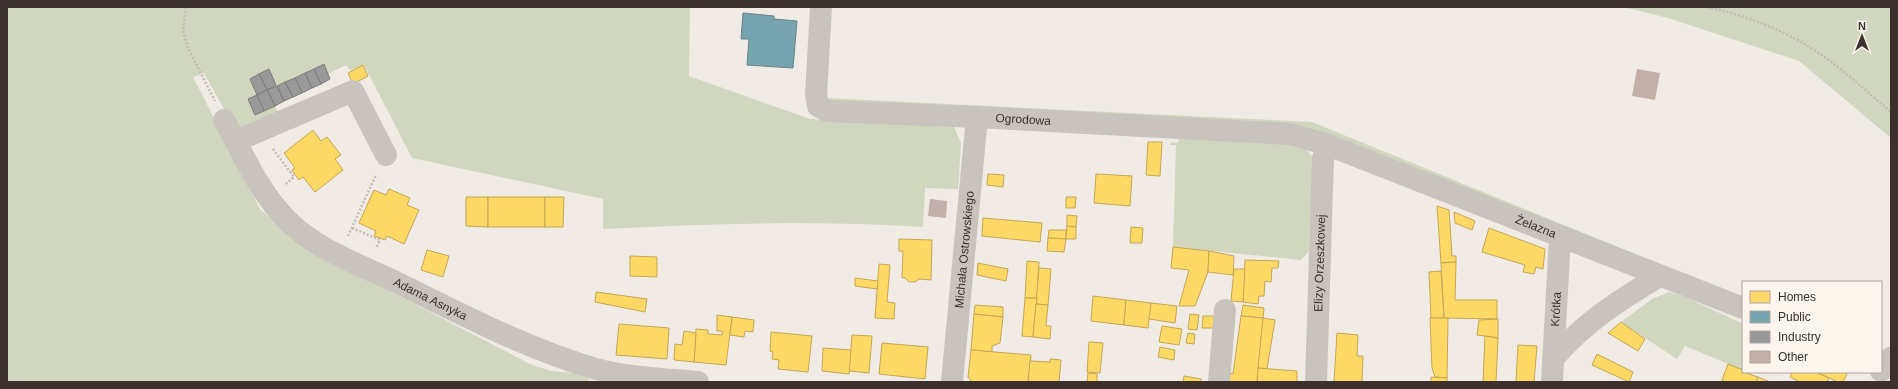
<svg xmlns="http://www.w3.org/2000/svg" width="1898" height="389" font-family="Arial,sans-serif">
<rect width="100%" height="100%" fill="#f0ebe5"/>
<g fill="#d1d6bf">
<path d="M7,7H690L689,76L810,119L940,125L954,127L961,143L958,189L925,188L923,227C817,220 708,224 603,229V199L412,158L364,65L350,70L346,65L328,74L324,64L277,86L269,69L250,79L257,95L248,99L255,115L275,106L280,117L240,130L232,123L204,73L193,77L260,209L301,245L530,364L551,371L575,373L587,376L590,382H7Z"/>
<path d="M1623,7H1891V138L1799,61L1668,18Z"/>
<path d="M826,98L1312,122L1635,254L1625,253L1372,152L826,104Z"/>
<path d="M1179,137L1289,140L1305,148L1313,157L1309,251L1301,260L1173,247L1176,145H1170L1171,142L1178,143Z"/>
<path d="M1669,292L1688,298L1743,324V370L1685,346L1677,359L1621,322L1652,299Z"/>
</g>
<g fill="#ffd966" stroke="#c4a654">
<path d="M363,65L368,76L353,84L348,73Z"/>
<path d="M313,130L321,141L327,137L341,155L335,159L343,170L315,192L303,177L299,180L292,170L295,168L284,153Z"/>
<path d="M1148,142H1162L1160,176L1146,175Z"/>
<path d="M988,174L1004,175L1003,187L987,185Z"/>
<path d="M1096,174L1132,176L1130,206L1094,203Z"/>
<path d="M389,189L410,198L407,205L419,210L404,244L387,236L385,240L374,236L376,231L359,223L374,190L386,195Z"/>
<path d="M466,197H488V227L466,226Z"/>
<rect x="488" y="197" width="57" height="30"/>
<path d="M545,197H564L563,227H545Z"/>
<path d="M1066,197H1076L1075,208H1066Z"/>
<path d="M1437,206L1449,210L1452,256H1456V262L1441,263Z"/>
<path d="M1454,212L1475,221L1472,230L1455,223Z"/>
<path d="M1067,215L1077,216L1076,227L1067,226Z"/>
<path d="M983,218L1042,223L1040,242L982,236Z"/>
<path d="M1067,226L1076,227V239H1066Z"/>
<path d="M1131,227L1143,228L1142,243H1130Z"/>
<path d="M1489,228L1545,249L1543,269L1536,267L1534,274L1523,272L1525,265L1482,252Z"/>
<path d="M1049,230H1066V239L1048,238Z"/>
<path d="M1048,238L1066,239L1064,252L1047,251Z"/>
<path d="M899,239L932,240L931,280L919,279L915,282H909L905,278H902L903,251H899Z"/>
<path d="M1173,247L1209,251L1208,272L1195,306H1179L1189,270L1171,268Z"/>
<path d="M427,250L449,256L443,277L421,270Z"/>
<path d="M1209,251L1234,256L1233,275L1208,272Z"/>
<path d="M630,256L657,257V277L630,276Z"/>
<path d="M1245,260L1279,261L1278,268H1272L1271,282L1265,281L1264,296H1259L1258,304L1243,302Z"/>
<path d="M1027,261L1039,262L1037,298H1025Z"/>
<path d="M1456,262L1455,300H1497V319L1444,318L1441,263Z"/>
<path d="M978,263L1008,269L1006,281L977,275Z"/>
<path d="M879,264L890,265L887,302L895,303L894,319L875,318Z"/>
<path d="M1039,268L1051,269L1048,305L1036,304Z"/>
<path d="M1234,269H1245L1243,302L1231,301Z"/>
<path d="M1441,271L1444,318H1431L1429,272Z"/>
<path d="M855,278L878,281L877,289L855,286Z"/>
<path d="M596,292L647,299L645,312L595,302Z"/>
<path d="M1093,296L1126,300L1124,325L1091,321Z"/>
<path d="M1025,298H1037L1033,337L1022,336Z"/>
<path d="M1126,300L1151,303L1148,328L1124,325Z"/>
<path d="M1151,303L1177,306L1175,323L1149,319Z"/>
<path d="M1036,304L1048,305L1046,326H1051L1050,339L1033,337Z"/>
<path d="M975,305L1003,307V317L974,314Z"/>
<path d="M1243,305L1264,308L1263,318L1241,316Z"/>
<path d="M974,314L1003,317L1000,343L992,346V352L971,350Z"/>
<path d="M1190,314L1199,315L1197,330L1188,329Z"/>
<path d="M717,315L732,317L726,365L694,362L696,329L708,330V334L722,335V331H717Z"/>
<path d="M1203,316H1215L1214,328H1202Z"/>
<path d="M1241,316L1263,318L1257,382H1229L1230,373L1233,374Z"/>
<path d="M732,317L754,320L753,332L745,331L744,337L730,335Z"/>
<path d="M1263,318L1275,320L1267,369L1258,368Z"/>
<path d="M1430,318H1448L1447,378L1435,377L1432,368Z"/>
<path d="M1498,319V338L1477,335L1479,320Z"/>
<path d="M1621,322L1645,339L1638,351L1608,333Z"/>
<path d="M619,324L669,328L667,359L616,355Z"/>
<path d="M1162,326L1182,329L1179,345L1159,342Z"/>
<path d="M684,331L696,333L694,362L674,360L675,344L682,345Z"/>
<path d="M771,332L812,336L808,372L778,369L779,360L772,359L773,352L770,351Z"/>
<path d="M1188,333L1195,334L1194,344L1186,343Z"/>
<path d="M1337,333L1358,335L1357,356H1363L1362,382H1334Z"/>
<path d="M852,335L872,336L869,373L849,371Z"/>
<path d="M1485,336L1498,338L1496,382H1483Z"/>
<path d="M1089,342L1103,343L1100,373L1087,372Z"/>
<path d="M882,343L928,347L925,379L879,374Z"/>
<path d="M1518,345L1537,346L1534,382H1516Z"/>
<path d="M1160,347L1175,350L1174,360L1158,357Z"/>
<path d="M823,348L851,350L849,374L822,371Z"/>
<path d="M971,350L1031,355L1028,382H972L968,377Z"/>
<path d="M1597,354L1633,372L1629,382L1592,365Z"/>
<path d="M1050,359L1061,360L1059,382H1028L1030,361L1050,362Z"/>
<path d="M1728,364L1743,370V372L1758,377L1756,382H1725L1722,380Z"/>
<path d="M1258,368L1297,371V382H1257Z"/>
<path d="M1792,372H1816L1829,378L1827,382H1800L1790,377Z"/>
<path d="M1816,372H1848L1843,382H1838Z"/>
<path d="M1088,373L1097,374V382H1087Z"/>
<path d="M1184,376L1201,379V382H1183Z"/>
<path d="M1431,377L1447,378V382H1431Z"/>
<path d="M1758,377L1770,382H1756Z"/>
</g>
<path fill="#76a5af" stroke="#648287" d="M743,13L774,16V19L797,21L793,68L747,65L749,39H741Z"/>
<g fill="#999" stroke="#7d7a78">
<path d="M324,64L330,79L321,84L314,69Z"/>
<path d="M269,69L276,85L267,90L259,74Z"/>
<path d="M314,69L321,84L312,88L305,73Z"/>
<path d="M305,73L312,88L302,93L295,78Z"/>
<path d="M259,74L267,90L257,95L250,79Z"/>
<path d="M295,78L302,93L293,97L285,82Z"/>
<path d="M285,82L293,97L284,101L277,86Z"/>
<path d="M277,86L284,101L275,106L267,90Z"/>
<path d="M267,90L275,106L264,111L257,95Z"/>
<path d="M257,95L264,111L255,115L248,99Z"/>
</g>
<g fill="#c3afa7">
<path d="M1637,69L1660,73L1655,100L1632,96Z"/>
<path d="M930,199L947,201L946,218L928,216Z"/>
</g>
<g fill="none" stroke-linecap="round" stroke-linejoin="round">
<g stroke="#c2bbb6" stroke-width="2.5" stroke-dasharray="2 2" stroke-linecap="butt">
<path d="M186,7L183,31L187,46L215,101"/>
<path d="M1707,7C1747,16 1783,29 1817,52C1843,69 1867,92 1891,112"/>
<path d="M273,149L294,177L286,184"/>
<path d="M352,228L380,240L376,248"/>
<path d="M348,236L376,175"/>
</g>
<g stroke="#c9c3be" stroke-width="22">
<path id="s1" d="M821,7L816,95L818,106L827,111L977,117L1290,134L1328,145L1743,308"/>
<path id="s2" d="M224,120C243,154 259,192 287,220C316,249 357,264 394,281C458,313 528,349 596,369C629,378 665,379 698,382"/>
<path d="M236,141L353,91L386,155"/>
<path d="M1553,359C1582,324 1622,298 1660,276"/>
<path d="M1881,371L1891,358"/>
<path id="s3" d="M952,382L977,117"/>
<path d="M1219,382L1225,310"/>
<path id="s4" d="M1316,382L1323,158L1328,145"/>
<path id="s5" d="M1552,382L1560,237"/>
</g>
</g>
<g text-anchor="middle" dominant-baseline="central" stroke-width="4" stroke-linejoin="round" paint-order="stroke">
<g font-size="12" fill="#3b302b" stroke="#fbf5ee">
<text stroke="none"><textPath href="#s1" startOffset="306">Ogrodowa</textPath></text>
<text stroke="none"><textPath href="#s1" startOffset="836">Żelazna</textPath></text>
<text stroke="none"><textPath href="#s3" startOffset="133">Michała Ostrowskiego</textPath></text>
<text stroke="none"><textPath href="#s4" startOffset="119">Elizy Orzeszkowej</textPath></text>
<text stroke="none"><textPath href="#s2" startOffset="283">Adama Asnyka</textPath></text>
<text stroke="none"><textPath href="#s5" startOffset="73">Krótka</textPath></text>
</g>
</g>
<rect width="1898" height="389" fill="none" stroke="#3b302b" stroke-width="16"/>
<rect x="1742" y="281" width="140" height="92" fill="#fbf5ee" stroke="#aea6a0"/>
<rect x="1750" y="291" width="20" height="12" fill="#ffd966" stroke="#aea6a0"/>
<text x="1778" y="301" font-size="12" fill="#3b302b">Homes</text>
<rect x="1750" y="311" width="20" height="12" fill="#76a5af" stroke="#aea6a0"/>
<text x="1778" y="321" font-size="12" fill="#3b302b">Public</text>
<rect x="1750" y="331" width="20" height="12" fill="#999999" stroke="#aea6a0"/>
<text x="1778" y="341" font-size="12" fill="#3b302b">Industry</text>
<rect x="1750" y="351" width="20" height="12" fill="#c3afa7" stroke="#aea6a0"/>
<text x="1778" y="361" font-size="12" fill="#3b302b">Other</text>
<g transform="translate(1862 36)" stroke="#fbf5ee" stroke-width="3" paint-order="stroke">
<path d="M0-3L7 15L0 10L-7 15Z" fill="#3b302b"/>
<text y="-6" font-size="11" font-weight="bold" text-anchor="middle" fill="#3b302b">N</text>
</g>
</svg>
